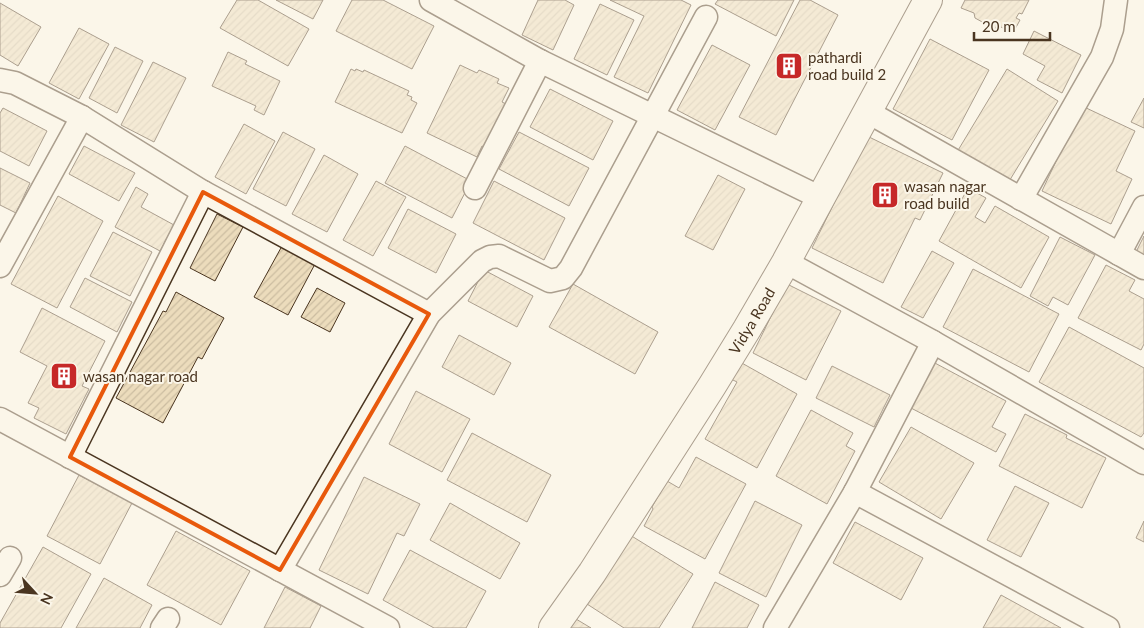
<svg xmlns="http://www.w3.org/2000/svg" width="1144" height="628" font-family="Lato,sans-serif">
<defs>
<pattern id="building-hatch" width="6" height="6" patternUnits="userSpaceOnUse" patternTransform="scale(1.25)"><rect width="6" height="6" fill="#ecdcbc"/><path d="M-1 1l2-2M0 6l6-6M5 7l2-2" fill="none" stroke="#ccbda1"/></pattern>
</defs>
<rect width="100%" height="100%" fill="#fbf6e9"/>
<g fill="url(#building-hatch)" stroke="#4a3520">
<path d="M237,0H258L309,29L288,66L220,28Z"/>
<path d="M276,0H323L313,19Z"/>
<path d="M352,0H383L434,26L412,69L336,31Z"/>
<path d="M538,0H565L574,5L553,50L522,35Z"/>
<path d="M610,0H681L691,5L648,93L614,77L644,16Z"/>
<path d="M718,0H794L776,36L715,4Z"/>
<path d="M800,0H810L838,15L776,135L739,117Z"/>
<path d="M965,0H1029L1022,14L1019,13L1016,18L1020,20L1013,33L997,25L995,29L975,18L974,13L961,8Z"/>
<path d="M0,3L41,27L18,66L0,55Z"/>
<path d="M600,4L634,20L607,75L574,59Z"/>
<path d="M79,28L109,44L79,99L49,83Z"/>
<path d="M1034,31L1081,55L1062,93L1037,80L1045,66L1023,54Z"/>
<path d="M930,39L989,70L952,140L893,109Z"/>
<path d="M712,45L750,65L715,130L677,110Z"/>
<path d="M115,47L143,61L117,113L89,98Z"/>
<path d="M228,52L247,61L245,64L280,81L264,115L254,110L256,106L212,86Z"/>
<path d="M153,62L186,78L154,142L121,125Z"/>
<path d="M460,65L477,73L479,70L499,79L497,83L509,88L502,102L506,104L486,148L482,146L477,157L427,133Z"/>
<path d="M351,69L355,71L356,69L363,72L364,70L409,91L407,95L412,97L411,100L417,103L402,133L335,102Z"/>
<path d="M1007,69L1058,101L1008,183L957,152Z"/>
<path d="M550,89L613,121L593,160L530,127Z"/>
<path d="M1144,98V128L1131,122Z"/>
<path d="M1082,106L1135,131L1116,171L1132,179L1111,224L1042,191Z"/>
<path d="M3,108L47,131L29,166L0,151V113Z"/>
<path d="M244,124L275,141L246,194L215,177Z"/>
<path d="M283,132L315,149L286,206L253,189Z"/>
<path d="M519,132L589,168L569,206L499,169Z"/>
<path d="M867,136L943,173L920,220L915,218L883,283L812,248Z"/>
<path d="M84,146L135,173L119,201L69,174Z"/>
<path d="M405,146L471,181L452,218L385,183Z"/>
<path d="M324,155L358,174L327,232L292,214Z"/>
<path d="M0,168L30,183L16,213L0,205Z"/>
<path d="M718,175L745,189L713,250L685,236Z"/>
<path d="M376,181L406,197L373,256L343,240Z"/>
<path d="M494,181L565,218L544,260L473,223Z"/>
<path d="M136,187L148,194L141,207L174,225L160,251L115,227Z"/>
<path d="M968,188L986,198L975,217L985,223L995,206L1049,237L1021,288L939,241Z"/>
<path d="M58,196L103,221L57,308L11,284Z"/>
<path d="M408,209L456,234L436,273L388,248Z"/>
<path d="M217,214L243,227L215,281L190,268Z"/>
<path d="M113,232L152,252L130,296L90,276Z"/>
<path d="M1144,236V259L1135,254Z"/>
<path d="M1060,237L1095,255L1068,305L1053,297L1048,306L1030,296Z"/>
<path d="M282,246L315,264L288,315L254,297Z"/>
<path d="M932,251L954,263L923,318L901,307Z"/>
<path d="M1106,265L1135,280L1129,291L1144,299V344L1141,350L1078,318Z"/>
<path d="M973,269L1059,314L1029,372L943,327Z"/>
<path d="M484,270L533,296L517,327L468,301Z"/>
<path d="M85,278L132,302L117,332L70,307Z"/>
<path d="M573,284L658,332L635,374L549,327Z"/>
<path d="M787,284L841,311L806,380L753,353Z"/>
<path d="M317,288L345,303L330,332L301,317Z"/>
<path d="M176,292L224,318L202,359L198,357L163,423L116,398L163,311L166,312Z"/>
<path d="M42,308L105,341L82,386L89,389L66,434L34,418L39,408L28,403L47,366L20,352Z"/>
<path d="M1069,327L1144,368V433L1141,437L1039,382Z"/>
<path d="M459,335L511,363L494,395L442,367Z"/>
<path d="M740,362L797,394L757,468L705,439L737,382L731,379Z"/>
<path d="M933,362L1006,401L992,427L1006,434L996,452L909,407Z"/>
<path d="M832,366L890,395L874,427L816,398Z"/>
<path d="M416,391L470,419L442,472L389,444Z"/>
<path d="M811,410L853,433L846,446L855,451L827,504L776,476Z"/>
<path d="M1025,414L1067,435L1066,438L1106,458L1082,508L999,466Z"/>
<path d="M911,427L974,463L941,519L879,482Z"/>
<path d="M472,433L551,475L527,522L447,480Z"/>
<path d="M696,457L746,484L705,559L644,526L653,509L652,507L667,481L679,488Z"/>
<path d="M79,475L132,503L100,564L47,536Z"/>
<path d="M364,477L420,504L404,536L397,533L368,594L319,570Z"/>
<path d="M1015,486L1049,503L1021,557L987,540Z"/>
<path d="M755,501L802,525L766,597L719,573Z"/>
<path d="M450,503L520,543L500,579L430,540Z"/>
<path d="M1144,521V542L1136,538Z"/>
<path d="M855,522L923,558L901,600L833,563Z"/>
<path d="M176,531L250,571L221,625L147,585Z"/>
<path d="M630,535L693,574L659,628H624L587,604Z"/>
<path d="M43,547L91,574L61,628H0V623Z"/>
<path d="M410,550L486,591L466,628H434L383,600Z"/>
<path d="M104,578L152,605L140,628H76Z"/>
<path d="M715,582L759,605L747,628H692Z"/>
<path d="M285,587L321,606L310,628H264Z"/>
<path d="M1001,595L1061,628H983Z"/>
<path d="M571,616L591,628H564Z"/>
</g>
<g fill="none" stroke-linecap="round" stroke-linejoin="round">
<g stroke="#4a3520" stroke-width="25">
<g id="street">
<path d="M431,0L540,61L821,198"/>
<path d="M0,80L15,83L82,117L203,192L429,314"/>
<path d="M868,112L1144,268"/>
<path d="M475,188L540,61"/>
<path d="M1021,199L1102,57L1112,29L1116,0"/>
<path d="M1119,254L1144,207"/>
<path d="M786,262L933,342L1144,463"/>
<path d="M0,266L82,117"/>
<path d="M0,419L388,628"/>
<path d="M70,457L203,192"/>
<path d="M855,492L1108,628"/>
<path d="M280,570L429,314L482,261L490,257L499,256L550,281L563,278L571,268L706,17"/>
<path d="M0,575L10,558"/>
<path d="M162,628L168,619"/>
<path d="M775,628L855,492L933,342"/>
</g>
</g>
<g stroke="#4a3520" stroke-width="30">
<g id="secondary">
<path id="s1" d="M553,628L592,573L712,386L747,329L786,262L928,0"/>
</g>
</g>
<use href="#street" stroke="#fbf6e9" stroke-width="22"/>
<use href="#secondary" stroke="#fbf6e9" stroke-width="28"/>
</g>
<path d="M0 0H1144V628H0ZM203,192L429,314L280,570L70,457Z" fill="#fbf6e9" fill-opacity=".55" fill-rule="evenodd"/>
<path fill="none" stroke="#e8590c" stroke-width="4" stroke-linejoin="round" d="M203,192L429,314L280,570L70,457Z"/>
<defs>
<g id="building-square" transform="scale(1.4375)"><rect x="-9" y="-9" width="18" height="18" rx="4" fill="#c62828" stroke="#fbf6e9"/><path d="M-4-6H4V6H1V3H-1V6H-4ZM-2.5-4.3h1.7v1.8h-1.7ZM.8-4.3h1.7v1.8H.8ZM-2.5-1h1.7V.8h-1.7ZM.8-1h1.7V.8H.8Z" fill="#fff"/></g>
</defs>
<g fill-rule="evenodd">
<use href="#building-square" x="789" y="66"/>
<use href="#building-square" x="885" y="195"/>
<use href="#building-square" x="64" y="376"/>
</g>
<g text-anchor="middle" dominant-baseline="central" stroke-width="4" stroke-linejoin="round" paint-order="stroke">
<g font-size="15" fill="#4a3520" stroke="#fbf6e9" text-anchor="start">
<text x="808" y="57">pathardi<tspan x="808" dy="17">road build 2</tspan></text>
<text x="904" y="186">wasan nagar<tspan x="904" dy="17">road build</tspan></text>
<text x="83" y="376">wasan nagar road</text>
</g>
<g font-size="15" fill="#4a3520" stroke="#fbf6e9">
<text stroke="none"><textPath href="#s1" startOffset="366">Vidya Road</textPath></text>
</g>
</g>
<g transform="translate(35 593) rotate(116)" stroke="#fbf6e9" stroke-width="4" paint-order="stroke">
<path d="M0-4L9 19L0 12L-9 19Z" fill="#4a3520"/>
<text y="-8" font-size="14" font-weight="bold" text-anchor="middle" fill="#4a3520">N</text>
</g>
<path d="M974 32v8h76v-8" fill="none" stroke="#4a3520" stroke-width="2.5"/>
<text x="982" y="32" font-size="15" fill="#4a3520" stroke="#fbf6e9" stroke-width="4" paint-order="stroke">20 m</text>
</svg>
